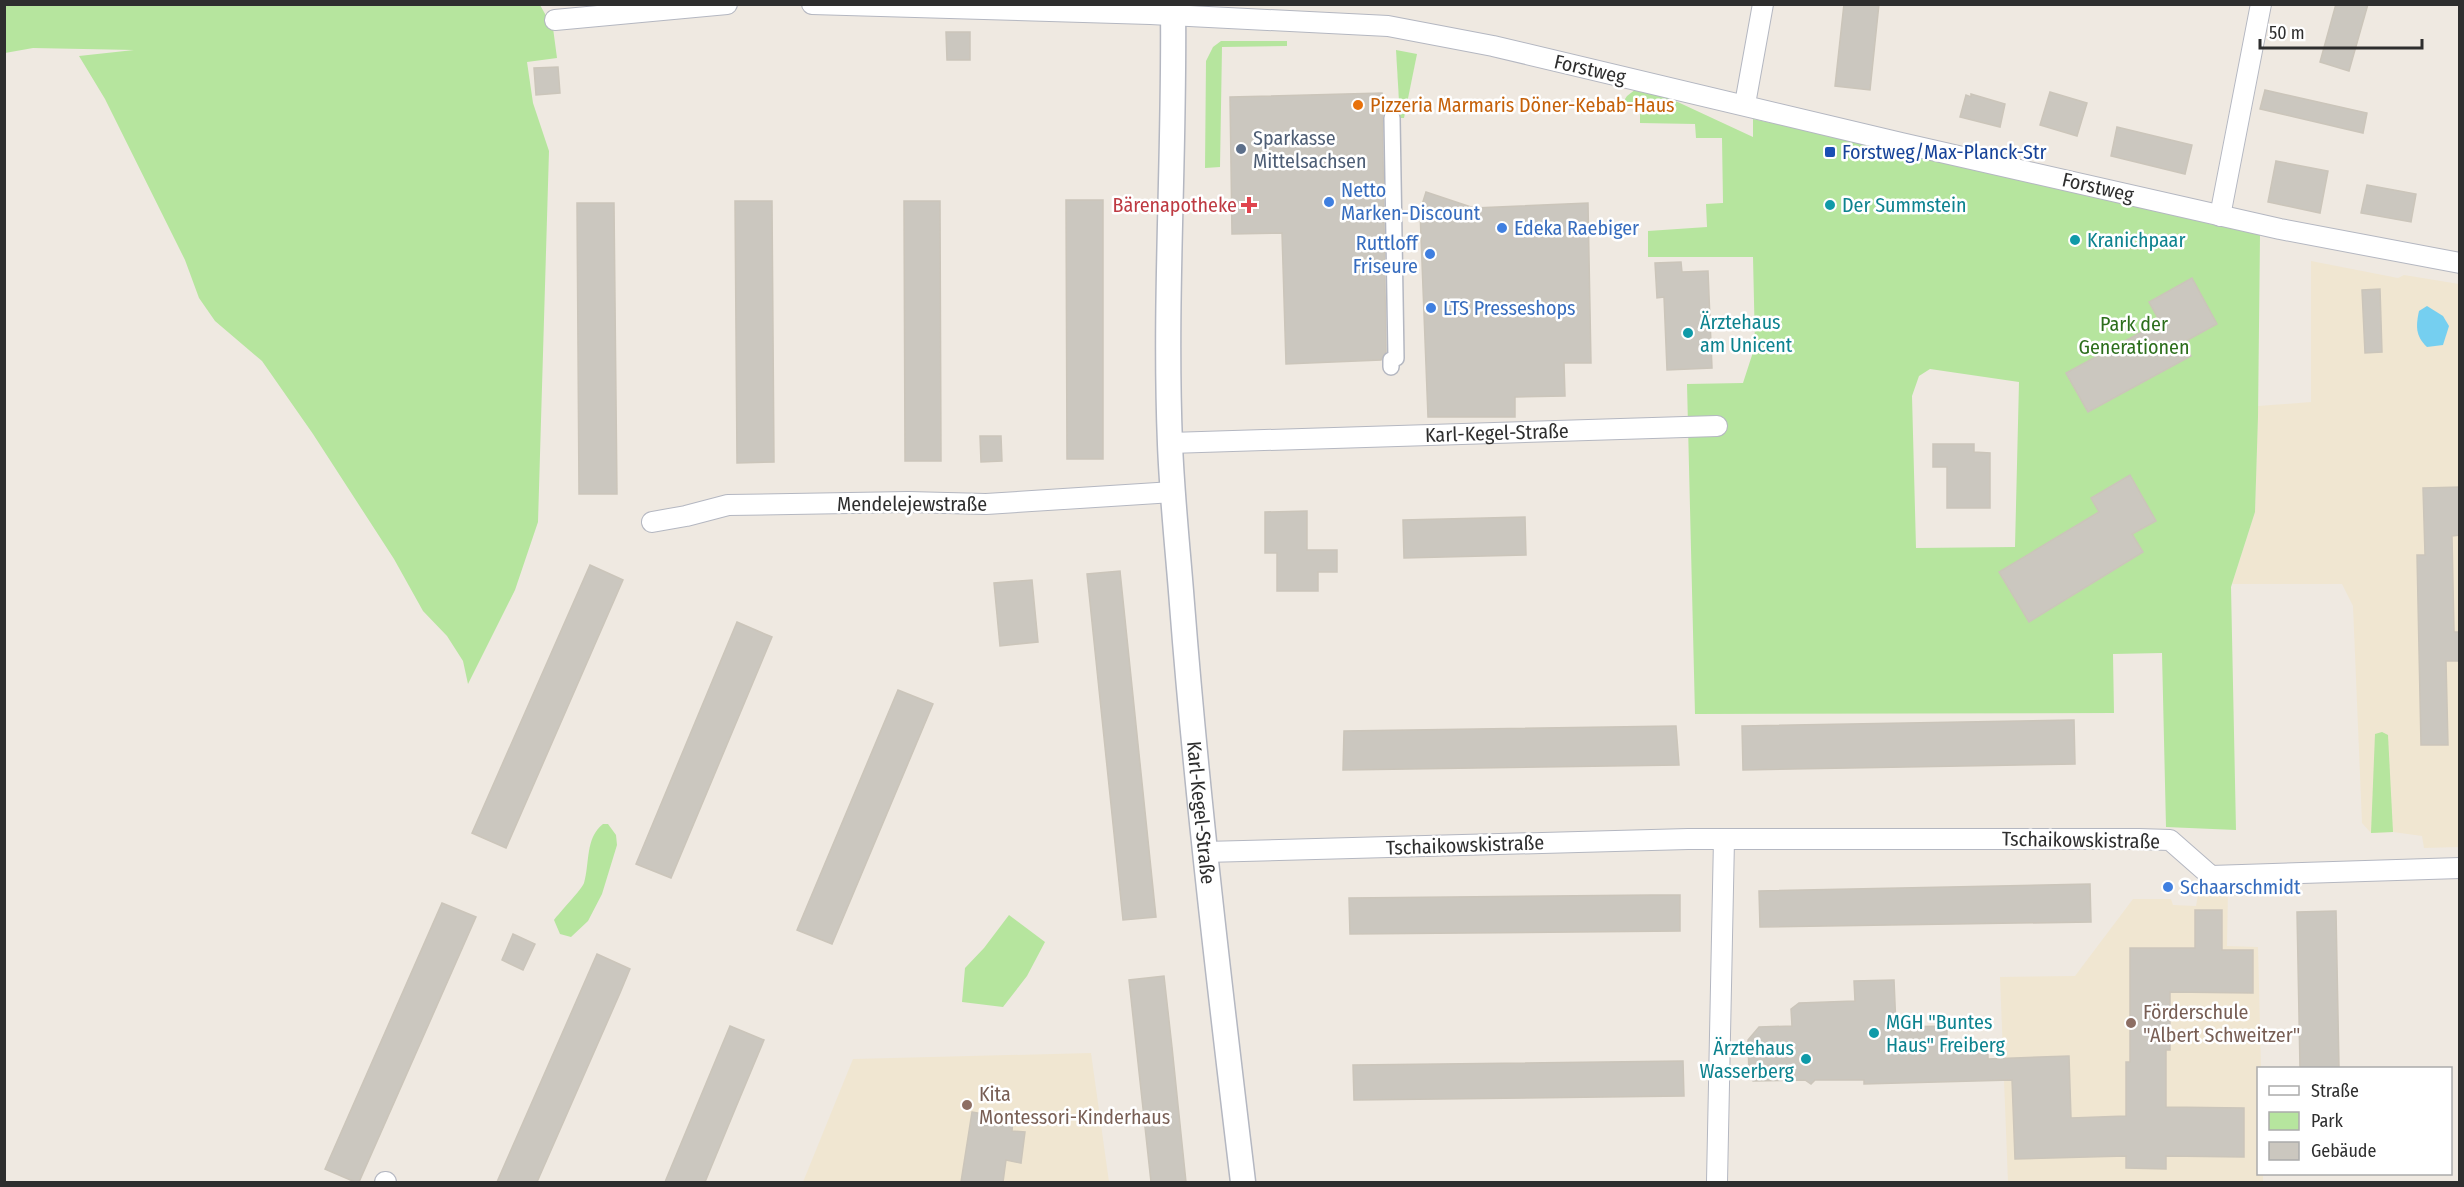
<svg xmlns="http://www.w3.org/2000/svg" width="2464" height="1187" font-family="'Fira Sans Condensed',sans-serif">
<rect width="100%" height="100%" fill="#efe9e1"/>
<g fill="#f0e6d1">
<path d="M2311,261L2398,278L2404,275L2459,284V847L2424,848L2422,836L2393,832L2371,833L2362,823L2353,606L2342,584H2232L2255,512L2258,406L2311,402Z"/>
<path d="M2199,889H2228L2227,946L2258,947L2261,1068H2258V1174H2263V1182H2008L2000,977L2075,976L2133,899H2171L2173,905L2196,906Z"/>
<path d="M1091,1053L1109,1182H803L853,1059Z"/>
</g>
<g fill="#b6e59e" fill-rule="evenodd">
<path d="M5,5H540L553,28L557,58L527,62L533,103L549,151L538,522L515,590L468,684L463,661L447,636L423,611L394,559L313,434L262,361L215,321L199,298L185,260L105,99L79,56L134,50L33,48L5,53Z"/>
<path d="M1221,41H1287V46L1222,47L1220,167L1205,168L1206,61L1213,47Z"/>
<path d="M1396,50L1417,54L1404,118H1400Z"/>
<path d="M1636,89L1654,91L1753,137V119L1925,155L2260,235L2258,417L2255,512L2231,587L2236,830L2166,827L2162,653L2113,654L2114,713L1695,714L1687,384L1743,383L1755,346L1753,257H1648V231L1707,227L1706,204L1723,203L1722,138H1696L1695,124L1640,123V104L1623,102L1627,96ZM1930,369L2019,382L2015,547L1916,548L1912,396L1919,376Z"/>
<path d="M2382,732L2388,735L2393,832L2371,833L2375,734Z"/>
<path d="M603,824H608L616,835L617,845L602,894L588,921L571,937L560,934L554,920C560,912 582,889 584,883C590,863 585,838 603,824Z"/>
<path d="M1009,915L1045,942L1027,976L1003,1007L962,1002L965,968L984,948Z"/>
</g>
<path fill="#75cff0" d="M2427,306L2443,316L2449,326L2443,345L2427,347C2415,336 2416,325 2419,311Z"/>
<g fill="#cbc7bf" stroke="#cbc5ba" stroke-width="1.5">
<path d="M1844,4H1879L1870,90L1835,86Z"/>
<path d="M2336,4H2368L2349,71L2320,62Z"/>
<path d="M946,32H970V60H947Z"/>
<path d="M558,67L560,93L536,95L534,68Z"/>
<path d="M2265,90L2367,113L2363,133L2260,109Z"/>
<path d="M2050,92L2087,103L2077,136L2040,125Z"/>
<path d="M1382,93L1386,352L1381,360L1286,364L1282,233L1232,234L1230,97Z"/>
<path d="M1971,94L2005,104L2000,127L1960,117L1966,95L1971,97Z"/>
<path d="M2117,127L2192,145L2185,174L2111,156Z"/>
<path d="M2276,161L2328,171L2320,213L2268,202Z"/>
<path d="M2367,185L2416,194L2411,222L2361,213Z"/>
<path d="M1426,192L1474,208L1588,203L1591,363H1564L1565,396L1515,397V417H1428L1420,211Z"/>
<path d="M1066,200H1103V459H1067Z"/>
<path d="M735,201H772L774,462L737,463Z"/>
<path d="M904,201H940L941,461H905Z"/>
<path d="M577,203H614L617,494H579Z"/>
<path d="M1681,262L1682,272L1708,271L1712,368L1667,370L1664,297L1657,298L1655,263Z"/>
<path d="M2192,278L2217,324L2184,342L2191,356L2088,412L2066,373L2160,322L2149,302Z"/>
<path d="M2380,289L2382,352L2365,353L2362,290Z"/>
<path d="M980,436H1001L1002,461L981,462Z"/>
<path d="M1933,444H1974V452L1990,453V508H1947V467H1933Z"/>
<path d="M2130,475L2156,521L2132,534L2143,552L2029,622L1999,572L2099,512L2091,498Z"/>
<path d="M2460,487V535L2452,536L2454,632H2460V661H2446L2448,745H2421L2417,555H2425L2423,488Z"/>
<path d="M1307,511V550H1337V572H1318V591H1277V553H1265V512Z"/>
<path d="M1525,517L1526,555L1404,558L1403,520Z"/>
<path d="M590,565L623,580L506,848L472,833Z"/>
<path d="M1120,571L1156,917L1123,920L1087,574Z"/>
<path d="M1032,580L1038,642L1000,646L994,583Z"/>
<path d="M737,622L772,637L671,878L636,864Z"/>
<path d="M898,690L933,704L832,944L797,930Z"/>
<path d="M2074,720L2075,764L1743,770L1742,726Z"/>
<path d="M1676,726L1679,765L1343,770L1344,731Z"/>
<path d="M2090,884L2091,922L1760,927L1759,891Z"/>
<path d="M1652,895H1680V931L1350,934L1349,898Z"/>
<path d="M442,903L476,917L359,1182H355L325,1169Z"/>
<path d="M2195,910H2222V950H2253V993L2170,992V1050H2166V1107L2244,1108V1157L2166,1156V1169L2126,1168V1156L2015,1159L2012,1080L1864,1084V1080H1815L1811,1084L1805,1080L1753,1081L1749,1076L1748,1040L1759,1027L1792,1026L1791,1009L1799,1003L1855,1001L1854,981L1894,980L1896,1027L1947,1026V1044L1988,1043V1059L2069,1056L2071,1118L2126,1116V1062H2130V948H2195Z"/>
<path d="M2336,911L2339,1068H2300L2297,912Z"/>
<path d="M513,934L535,944L523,970L502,960Z"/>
<path d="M597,954L630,969L620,993L537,1182H497Z"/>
<path d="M1164,976L1172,1047L1186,1182H1151L1129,980Z"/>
<path d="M730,1026L764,1040L736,1107L705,1182H665Z"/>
<path d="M1683,1061L1684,1096L1354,1100L1353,1065Z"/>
<path d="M972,1112L1013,1119L1012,1131L1025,1132L1021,1163L1006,1160L1003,1182H961Z"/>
</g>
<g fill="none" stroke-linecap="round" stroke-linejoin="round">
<g stroke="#b4b7c1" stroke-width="18">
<path id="pedestrian" d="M1391,367V360L1396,358L1392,118"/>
</g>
<g stroke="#b4b7c1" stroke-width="22">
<g id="minor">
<path d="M812,4L1150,14L1388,26L1493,46L1901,143L2280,229L2460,263"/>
<path d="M555,20L727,4"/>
<path d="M1745,104L1763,4"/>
<path d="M2220,216L2261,4"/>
<path id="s1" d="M1170,443L1717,426"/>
<path d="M652,522L686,516L728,505L908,502L986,504L1173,492"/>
<path d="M1205,852L1688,839H2139L2170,840L2211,876L2460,868"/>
<path d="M385,1182H386"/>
<path d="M1717,1182L1724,839"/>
</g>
</g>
<g stroke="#b4b7c1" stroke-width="27">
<g id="tertiary">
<path id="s2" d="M1173,4C1175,151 1164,297 1170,444C1172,497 1178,551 1182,604C1197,797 1220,990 1243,1182"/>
</g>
</g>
<use href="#pedestrian" stroke="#fff" stroke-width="15"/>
<use href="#minor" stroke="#fff" stroke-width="20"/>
<use href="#tertiary" stroke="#fff" stroke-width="24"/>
</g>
<circle fill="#e8710a" stroke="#fff" stroke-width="2" cx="1358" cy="105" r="6"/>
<circle fill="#5c6f8a" stroke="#fff" stroke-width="2" cx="1241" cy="149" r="6"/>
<rect fill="#1a4fb4" stroke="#fff" stroke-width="2" x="1824" y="146" width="12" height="12" rx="3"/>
<g fill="#3f7fe0" stroke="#fff" stroke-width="2">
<circle cx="1329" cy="202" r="6"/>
<circle cx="1502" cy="228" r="6"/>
<circle cx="1430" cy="254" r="6"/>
<circle cx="1431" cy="308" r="6"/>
<circle cx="2168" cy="887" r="6"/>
</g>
<path fill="#e0444e" stroke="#fff" stroke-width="2" d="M1246 196h6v6h6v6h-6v6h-6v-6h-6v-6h6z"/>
<g fill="#0f9aa8" stroke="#fff" stroke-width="2">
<circle cx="1830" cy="205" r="6"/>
<circle cx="2075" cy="240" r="6"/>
<circle cx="1688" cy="333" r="6"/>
<circle cx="1874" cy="1033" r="6"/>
<circle cx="1806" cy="1059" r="6"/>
</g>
<g fill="#8d6e63" stroke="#fff" stroke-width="2">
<circle cx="2131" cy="1023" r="6"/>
<circle cx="967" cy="1105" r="6"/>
</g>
<g text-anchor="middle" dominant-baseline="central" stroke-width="5" stroke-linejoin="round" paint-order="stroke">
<g font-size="20" fill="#2e2e2e" stroke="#fff">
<text transform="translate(1590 69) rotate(13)">Forstweg</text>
<text transform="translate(2098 187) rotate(13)">Forstweg</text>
<text stroke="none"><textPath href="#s1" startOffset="327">Karl-Kegel-Straße</textPath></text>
<text x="912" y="504">Mendelejewstraße</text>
<text stroke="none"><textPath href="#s2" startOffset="810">Karl-Kegel-Straße</textPath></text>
<text transform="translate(2081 840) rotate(1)">Tschaikowskistraße</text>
<text transform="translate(1465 845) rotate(-2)">Tschaikowskistraße</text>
</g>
<g font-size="20" fill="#c56008" stroke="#fff" text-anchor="start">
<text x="1370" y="105">Pizzeria Marmaris Döner-Kebab-Haus</text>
</g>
<g font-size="20" fill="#4e5e75" stroke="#fff" text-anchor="start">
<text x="1253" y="138">Sparkasse<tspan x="1253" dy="23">Mittelsachsen</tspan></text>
</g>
<g font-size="20" fill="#164399" stroke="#fff" text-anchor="start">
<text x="1842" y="152">Forstweg/Max-Planck-Str</text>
</g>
<g font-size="20" fill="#366cbe" stroke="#fff" text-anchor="start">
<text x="1341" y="190">Netto<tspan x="1341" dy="23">Marken-Discount</tspan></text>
<text x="1514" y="228">Edeka Raebiger</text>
<text x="1418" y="243" text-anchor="end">Ruttloff<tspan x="1418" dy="23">Friseure</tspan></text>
<text x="1443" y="308">LTS Presseshops</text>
<text x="2180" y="887">Schaarschmidt</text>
</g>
<g font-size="20" fill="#be3a42" stroke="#fff" text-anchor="end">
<text x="1237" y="205">Bärenapotheke</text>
</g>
<g font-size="20" fill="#0d838f" stroke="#fff" text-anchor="start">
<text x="1842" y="205">Der Summstein</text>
<text x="2087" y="240">Kranichpaar</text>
<text x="1700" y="322">Ärztehaus<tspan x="1700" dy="23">am Unicent</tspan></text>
<text x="1886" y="1022">MGH "Buntes<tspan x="1886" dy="23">Haus" Freiberg</tspan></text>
<text x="1794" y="1048" text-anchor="end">Ärztehaus<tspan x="1794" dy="23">Wasserberg</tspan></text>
</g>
<g font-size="20" fill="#2c6e1b" stroke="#fff">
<text x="2134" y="324">Park der<tspan x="2134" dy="23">Generationen</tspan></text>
</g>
<g font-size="20" fill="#785e54" stroke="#fff" text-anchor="start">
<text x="2143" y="1012">Förderschule<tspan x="2143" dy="23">"Albert Schweitzer"</tspan></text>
<text x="979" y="1094">Kita<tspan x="979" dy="23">Montessori-Kinderhaus</tspan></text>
</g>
</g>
<rect width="2464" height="1187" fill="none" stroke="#2e2e2e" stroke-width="12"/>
<rect x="2257" y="1067" width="195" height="108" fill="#ffffff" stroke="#ababab" stroke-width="1.5"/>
<rect x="2269" y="1086" width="30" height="9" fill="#ffffff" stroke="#ababab" stroke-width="1.5"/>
<text x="2311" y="1097" font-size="18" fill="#2e2e2e">Straße</text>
<rect x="2269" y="1112" width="30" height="18" fill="#b6e59e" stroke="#ababab" stroke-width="1.5"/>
<text x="2311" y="1127" font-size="18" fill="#2e2e2e">Park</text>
<rect x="2269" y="1142" width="30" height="18" fill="#cbc7bf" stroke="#ababab" stroke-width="1.5"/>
<text x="2311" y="1157" font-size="18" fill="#2e2e2e">Gebäude</text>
<path d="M2260 39v9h162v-9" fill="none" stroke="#2e2e2e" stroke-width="3"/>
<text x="2269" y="39" font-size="18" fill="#2e2e2e" stroke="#ffffff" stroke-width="4.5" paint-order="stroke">50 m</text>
</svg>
